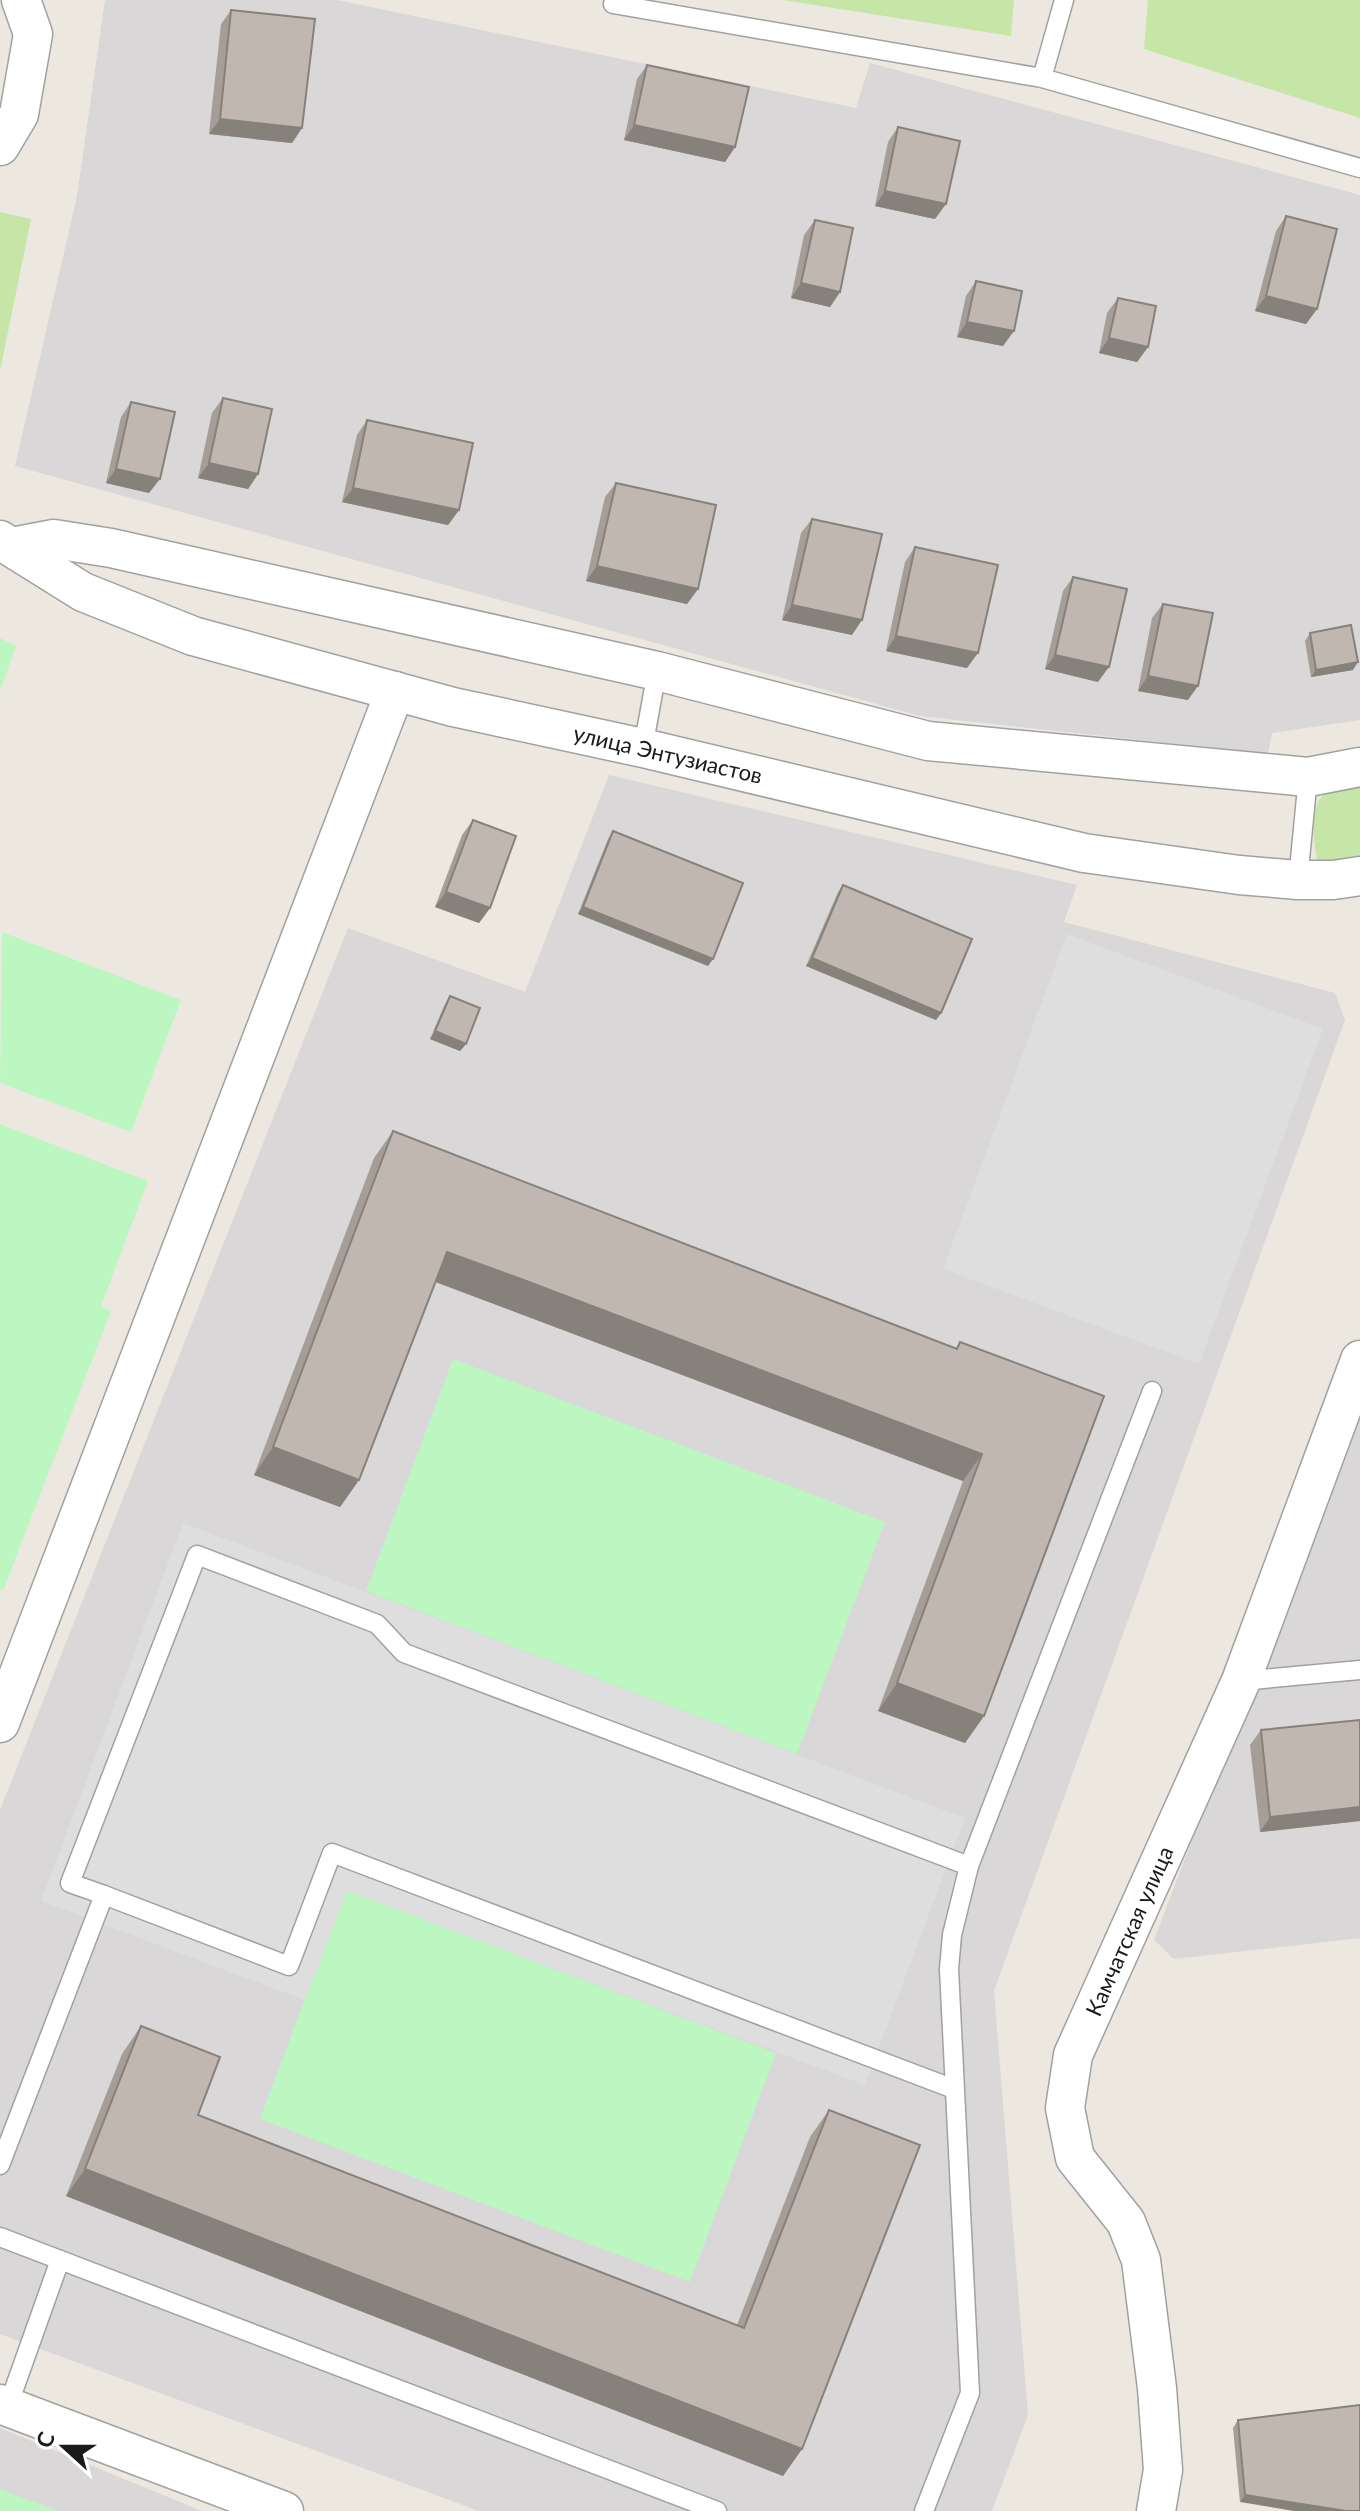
<svg xmlns="http://www.w3.org/2000/svg" width="1360" height="2511" font-family="Lato,sans-serif">
<rect width="100%" height="100%" fill="#ece8e0"/>
<g fill="#d9d7d7">
<path d="M105,0H337L856,108L870,63L1360,195V720L1272,733L1268,754L920,716L15,466L77,196Z"/>
<path d="M609,775L1077,885L1064,922L1335,993L1345,1020L994,1991L1028,2415L992,2511H479L0,2334V1810L348,928L525,992Z"/>
<path d="M1360,1399V1938L1174,1959L1154,1940Z"/>
<path d="M0,2428L202,2511H0Z"/>
</g>
<g fill="#c5e6a6">
<path d="M783,0H1014L1011,36Z"/>
<path d="M1148,0H1360V118L1144,49Z"/>
<path d="M0,212L31,219L0,371Z"/>
<path d="M1360,779V863L1318,867C1315,843 1305,805 1330,789C1338,784 1351,782 1360,779Z"/>
</g>
<g fill="#bcf7c1">
<path d="M0,638L16,646L0,691Z"/>
<path d="M2,932L181,1000L131,1132L0,1083Z"/>
<path d="M0,1124L148,1181L101,1306L111,1311L3,1591L0,1590Z"/>
<path d="M453,1359L885,1522L797,1754L366,1591Z"/>
<path d="M346,1890L776,2053L690,2282L260,2119Z"/>
<path d="M0,2489L58,2511H0Z"/>
</g>
<g fill="#dedede">
<path d="M1067,934L1323,1029L1199,1364L943,1269Z"/>
<path d="M183,1523L965,1818L865,2085L347,1891L305,2000L41,1901Z"/>
</g>
<g fill="none" stroke-linecap="round" stroke-linejoin="round">
<g stroke="#a1a1a1" stroke-width="21">
<g id="service">
<path d="M613,4L1042,78L1064,0"/>
<path d="M1042,78L1360,168"/>
<path d="M643,748L657,671"/>
<path d="M1298,880L1308,777"/>
<path d="M1241,1681L1360,1670"/>
<path d="M104,1895L289,1966L332,1853L954,2089"/>
<path d="M0,2165L104,1895L70,1883L197,1555L377,1624L404,1653L969,1866L1152,1391"/>
<path d="M0,2237L717,2511"/>
<path d="M8,2406L60,2260"/>
<path d="M924,2511L970,2393L949,1969L952,1935L969,1866"/>
</g>
</g>
<g stroke="#a1a1a1" stroke-width="41">
<g id="minor">
<path d="M0,146L19,114L33,34L21,0"/>
<path d="M0,540L83,592L193,636L453,707L643,748L1084,853L1239,875L1298,880H1333L1360,876"/>
<path d="M12,547L54,539L111,548L657,671L928,741L1308,777L1360,767"/>
<path d="M0,1723L395,691"/>
<path d="M0,2404L284,2511"/>
<path d="M1156,2511L1163,2470L1157,2388L1141,2260L1126,2222L1075,2158L1065,2108L1073,2055L1241,1681L1360,1360"/>
</g>
</g>
<use href="#service" stroke="#fff" stroke-width="18"/>
<use href="#minor" stroke="#fff" stroke-width="38"/>
</g>
<g fill="#a59e97">
<path d="M231,10L302,128L292,143L209,134L221,24Z"/>
<path d="M647,65L735,147L725,162L624,140L637,79Z"/>
<path d="M898,127L935,219L875,206L888,142Z"/>
<path d="M1286,216L1317,309L1306,324L1255,311L1276,231Z"/>
<path d="M815,220L840,292L830,307L791,298L804,235Z"/>
<path d="M976,281L1003,346L957,337L966,296Z"/>
<path d="M1118,298L1148,347L1137,362L1099,353L1107,313Z"/>
<path d="M223,398L258,474L248,489L198,478L212,413Z"/>
<path d="M131,402L149,493L106,483L121,417Z"/>
<path d="M367,420L459,510L448,525L342,502L357,435Z"/>
<path d="M616,483L698,589L687,604L586,581L605,497Z"/>
<path d="M812,519L852,635L782,620L801,533Z"/>
<path d="M915,547L967,668L886,651L905,562Z"/>
<path d="M1073,577L1098,682L1045,669L1063,591Z"/>
<path d="M1163,604L1188,700L1138,691L1152,618Z"/>
<path d="M1310,633L1353,670L1311,677L1305,641Z"/>
<path d="M473,820L490,908L479,923L435,907L462,835Z"/>
<path d="M613,831L708,966L578,914L608,839Z"/>
<path d="M843,885L941,1013L936,1020L806,966L838,892Z"/>
<path d="M450,996L466,1044L460,1051L430,1039L445,1004Z"/>
<path d="M393,1131L956,1348L960,1342L1104,1396L984,1716L965,1743L878,1711L963,1481L502,1307L435,1282L359,1480L340,1507L254,1475L374,1158Z"/>
<path d="M1360,1720V1821L1260,1832L1250,1745L1261,1730Z"/>
<path d="M141,2026L198,2115L737,2325L810,2137L829,2110L802,2449L783,2476L66,2196L122,2054Z"/>
<path d="M1360,2405L1240,2502L1233,2428L1238,2420Z"/>
</g>
<g fill="#86817b">
<path d="M220,119L302,128L292,143L209,134Z"/>
<path d="M634,125L735,147L725,162L624,140Z"/>
<path d="M885,191L946,204L935,219L875,206Z"/>
<path d="M801,283L840,292L830,307L791,298Z"/>
<path d="M1266,296L1317,309L1306,324L1255,311Z"/>
<path d="M967,322L1014,331L1003,346L957,337Z"/>
<path d="M1109,338L1148,347L1137,362L1099,353Z"/>
<path d="M209,463L258,474L248,489L198,478Z"/>
<path d="M116,469L160,479L149,493L106,483Z"/>
<path d="M353,488L459,510L448,525L342,502Z"/>
<path d="M597,566L698,589L687,604L586,581Z"/>
<path d="M792,605L862,620L852,635L782,620Z"/>
<path d="M896,636L978,653L967,668L886,651Z"/>
<path d="M1055,655L1109,667L1098,682L1045,669Z"/>
<path d="M1358,662L1353,670L1311,677L1316,670Z"/>
<path d="M1148,676L1198,686L1188,700L1138,691Z"/>
<path d="M446,892L490,908L479,923L435,907Z"/>
<path d="M583,907L713,959L708,966L578,914Z"/>
<path d="M812,958L941,1013L936,1020L806,966Z"/>
<path d="M435,1031L466,1044L460,1051L430,1039Z"/>
<path d="M447,1252L521,1279L982,1454L963,1481L428,1279Z"/>
<path d="M273,1447L359,1480L340,1507L254,1475Z"/>
<path d="M897,1683L984,1716L965,1743L878,1711Z"/>
<path d="M1360,1807V1821L1260,1832L1270,1817Z"/>
<path d="M85,2169L802,2449L783,2476L66,2196Z"/>
<path d="M1245,2495L1346,2511H1294L1240,2502Z"/>
</g>
<g fill="#c0b8b0" stroke="#86817b" stroke-width="2">
<path d="M231,10L315,19L302,128L220,119Z"/>
<path d="M647,65L749,87L735,147L634,125Z"/>
<path d="M898,127L960,141L946,204L885,191Z"/>
<path d="M1286,216L1337,229L1317,309L1266,296Z"/>
<path d="M815,220L853,228L840,292L801,283Z"/>
<path d="M976,281L1022,291L1014,331L967,322Z"/>
<path d="M1118,298L1156,306L1148,347L1109,338Z"/>
<path d="M223,398L272,409L258,474L209,463Z"/>
<path d="M131,402L175,412L160,479L116,469Z"/>
<path d="M367,420L473,443L459,510L353,488Z"/>
<path d="M616,483L716,505L698,589L597,566Z"/>
<path d="M812,519L882,534L862,620L792,605Z"/>
<path d="M915,547L998,565L978,653L896,636Z"/>
<path d="M1073,577L1127,589L1109,667L1055,655Z"/>
<path d="M1163,604L1213,613L1198,686L1148,676Z"/>
<path d="M1351,625L1358,662L1316,670L1310,633Z"/>
<path d="M473,820L516,836L490,908L446,892Z"/>
<path d="M613,831L743,883L713,959L583,907Z"/>
<path d="M843,885L972,939L941,1013L812,958Z"/>
<path d="M450,996L480,1008L466,1044L435,1031Z"/>
<path d="M393,1131L957,1349L960,1342L1104,1396L984,1716L897,1683L982,1454L521,1279L447,1252L359,1480L273,1447Z"/>
<path d="M1360,1720V1807L1270,1817L1261,1730Z"/>
<path d="M141,2026L220,2057L198,2115L744,2328L829,2110L920,2145L802,2449L85,2169Z"/>
<path d="M1360,2405V2511H1346L1245,2495L1238,2420Z"/>
</g>
<g text-anchor="middle" dominant-baseline="central" stroke-width="8" stroke-linejoin="round" paint-order="stroke">
<g font-size="22" fill="#1a1a1a" stroke="#fff">
<text transform="translate(668 754) rotate(13)">улица Энтузиастов</text>
<text transform="translate(1129 1931) rotate(-66)">Камчатская улица</text>
</g>
</g>
<g transform="translate(64 2447) rotate(291)" stroke="#ffffff" stroke-width="6" paint-order="stroke">
<path d="M0-6L14 30L0 20L-14 30Z" fill="#1a1a1a"/>
<text y="-12" font-size="22" font-weight="bold" text-anchor="middle" fill="#1a1a1a">С</text>
</g>
</svg>
